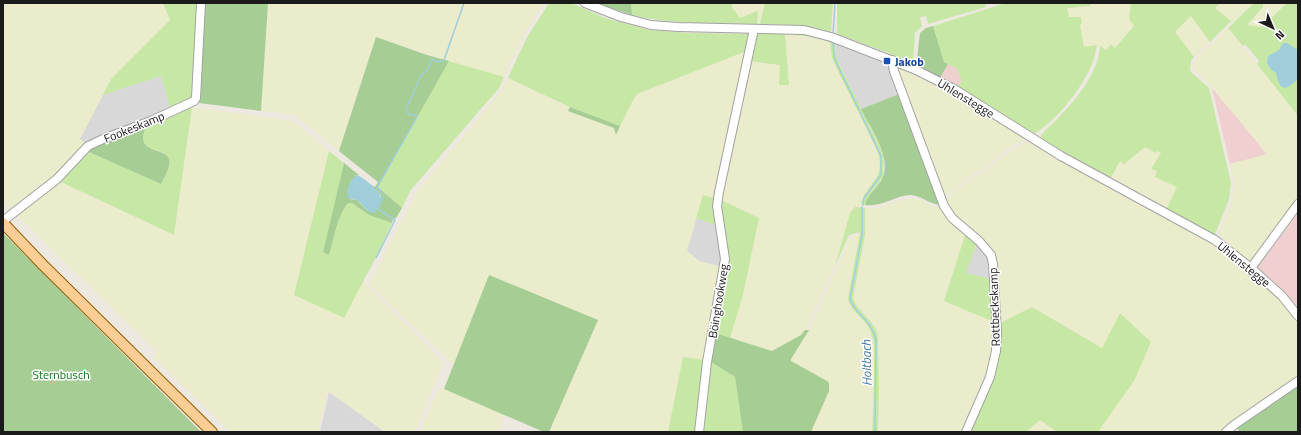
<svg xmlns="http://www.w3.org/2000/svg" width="1301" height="435" font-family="'Titillium Web',sans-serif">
<rect width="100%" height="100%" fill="#ede8e0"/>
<g fill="#d9d8d8">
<path d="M835,44L891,65L902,93L861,109L838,61L836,55Z"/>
<path d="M161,76L171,111L125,129L105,134L87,144L79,140L103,95Z"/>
<path d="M703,195L716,199L723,257L721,267L699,261L686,251Z"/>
<path d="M977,242L989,256L991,279L965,273Z"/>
<path d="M329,392L385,432H320Z"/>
</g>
<g fill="#efcfcf">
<path d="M948,64L957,69L962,82L956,87L940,78Z"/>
<path d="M1212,88L1249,132L1267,155L1230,164Z"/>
<path d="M1298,207V312L1257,269L1258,264Z"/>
</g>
<g fill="#ebeccb">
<path d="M3,3H163L170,20L111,79L80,139L87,144L52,180L10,213L3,201Z"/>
<path d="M268,3H544L523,35L504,77L441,59L376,37L339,151L294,115L261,111Z"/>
<path d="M731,3H765L760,24H757L758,16L740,18L733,9Z"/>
<path d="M1089,3H1131L1129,19L1134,25L1115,48L1106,50L1100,46L1084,47L1080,24H1082L1068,17L1067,8L1091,6Z"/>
<path d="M1220,3H1254L1233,23L1215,8Z"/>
<path d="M1263,3H1287L1262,27L1247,26L1263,7Z"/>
<path d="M1191,16L1210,42L1194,57L1175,32Z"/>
<path d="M1228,28L1298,116V199L1251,262L1247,261L1219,234L1232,201L1234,183L1230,164L1267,154L1212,88L1193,68V66L1197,57Z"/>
<path d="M785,34L813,37L830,42L832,58L877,150L880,166L879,175L863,197L860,207L853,208L835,266L807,328L801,335L772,351L730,338L743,295L759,218L719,199L749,61L780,65L789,85Z"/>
<path d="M749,50L716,199L703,196L687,251L699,261L721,267L704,360L683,357L668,432H549L598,320L489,276L454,365L369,285L416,193L502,90L508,78L570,107L568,111L614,128L616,134L632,102L637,94Z"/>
<path d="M894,66L914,74L961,95L1029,138L1010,148L944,197Z"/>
<path d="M192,107L293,121L329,151L294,295L344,318L363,282L437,355L443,363L415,432H385L328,391L318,432H231L154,358L156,351L17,216L61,182L174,235Z"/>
<path d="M1029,141L1212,240L1247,269L1282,300L1298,321V376L1232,422L1222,432H1098L1108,420L1103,348L1033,307L998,324L994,254L947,209L946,200L952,193L1009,152Z"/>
<path d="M1145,147L1154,152L1156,153L1157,151L1161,153L1152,169L1157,171L1178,187L1166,210L1110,179L1121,160L1124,164Z"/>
<path d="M911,198L922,200L932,206L941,208L966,232L944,301L994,322L992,356L963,432H878L879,389L878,336L874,324L856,304L853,298L865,235V208H879L897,201Z"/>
<path d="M860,235L848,298L851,306L868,326L874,343L872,432H811L812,429L791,359L809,330L849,240L853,236Z"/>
<path d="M439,387L504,414L497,432H420Z"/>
<path d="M1040,420L1057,432H1026Z"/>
</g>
<g fill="#c7e8a5">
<path d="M163,3H199L193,100L171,111L161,76L103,95L111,79L170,20Z"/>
<path d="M549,3H571L605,18L649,30L688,33L750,34L749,50L637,94L632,102L620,126L570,107L508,78L527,37Z"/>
<path d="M631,3H731L733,9L740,18L757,11L758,16L757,24C715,23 672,25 632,15Z"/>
<path d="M765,3H833L831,32C808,24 785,25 760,24Z"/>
<path d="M837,3H985L986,7L928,24L926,16L920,17L922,26L915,33L913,61L910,64L889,53L837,34Z"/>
<path d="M1006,3H1089L1091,6L1067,8L1069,17H1081L1082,24L1080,25L1084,47L1097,45C1096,50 1095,56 1093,61C1085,85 1055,123 1032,135L956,87L962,82L957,69L944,62L933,26Z"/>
<path d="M1131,3H1220L1215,8L1231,21L1210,42L1191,16L1175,32L1194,57L1191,61L1190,70L1192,73L1209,88L1231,183L1229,199L1214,237L1166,210L1177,187L1155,177L1157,171L1151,169L1161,153L1157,151L1156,153L1145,147L1124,164L1120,161L1110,179L1041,139V135C1062,114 1085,93 1096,64C1099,58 1099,51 1100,46L1106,50L1111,44L1115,48L1134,26L1129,19Z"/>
<path d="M1254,3H1263V7L1247,25L1262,27L1287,3H1298V116L1257,64L1259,61L1245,44L1243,46L1228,28Z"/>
<path d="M756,32L785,33L786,34L785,35L789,85H779L780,65L749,61Z"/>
<path d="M798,32L831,39L830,42L835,44L836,55L840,66L884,154L883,177L873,190L865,205L861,204V202C871,179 886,179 877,150L836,67L832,58L830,42L813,37L795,35Z"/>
<path d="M449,61L504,77L499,88L410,191L402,208L378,187Z"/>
<path d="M192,107L174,235L61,182L89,152L161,184C188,140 143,159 143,137C143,134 145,130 146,127Z"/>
<path d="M329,151L344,163L323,252L329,255C334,238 337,216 348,203H352L369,215L392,223L375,259L344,318L294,295Z"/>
<path d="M703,195L716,199L719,226L696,218Z"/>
<path d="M719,199L759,218L743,295L730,338L715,333L728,260Z"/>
<path d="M855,207L865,208V235L853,298C858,313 875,320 878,336L879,389L878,432H872C873,410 874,389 874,367C874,356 875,344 871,333C867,319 850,312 848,298L860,232L849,235L835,266L850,213Z"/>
<path d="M966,232L977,242L966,273L991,279L994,322L944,301Z"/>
<path d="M1032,307L1102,348L1120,313L1151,342L1134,381L1098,432H1057L1040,420L1026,432H970L998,357V324Z"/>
<path d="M683,357L704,360L695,432H668Z"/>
<path d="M711,362L735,377L743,432H701Z"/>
</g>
<g fill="#a6cd94">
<path d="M204,3H268L261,111L199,103L201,98Z"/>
<path d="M596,3H631L632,15Z"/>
<path d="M933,26L944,62L948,64L940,78L916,67L920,33L926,28Z"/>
<path d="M376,37L427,55L449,61L378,187L402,208L396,218L393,219L392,223L369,215L352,203H348C337,216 334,238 329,255L323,252L344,163L359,175H356L350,199L357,200L368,211L381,198V195L370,184L375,187L378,182L339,151Z"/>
<path d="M902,93L940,205C929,204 921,195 910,195C893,196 884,207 865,205C868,194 877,188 882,179C893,157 870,128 861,109Z"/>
<path d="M570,107L620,126L616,135L614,128L568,111Z"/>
<path d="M146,127C145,130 143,134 143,137C143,160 188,140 161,184L89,152L99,144Z"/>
<path d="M3,233L201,432H3Z"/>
<path d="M489,275L598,320L549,432H544L444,389Z"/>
<path d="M805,330H809L791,359V361L827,381L829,383V391L811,432H743L735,377L711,362L715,333L772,351L801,335Z"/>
<path d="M1298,385V432H1240L1236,427Z"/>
</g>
<g fill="#a0cfdb">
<path d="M1283,43H1287L1298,50V79C1293,83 1284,94 1279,83C1277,80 1277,76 1276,73L1271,70L1267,63L1268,56L1279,50Z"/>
<path d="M357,175C362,176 380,191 381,197C381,201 377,208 375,213C367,214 364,205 358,201C355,199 351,199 348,198C346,190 350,179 357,175Z"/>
</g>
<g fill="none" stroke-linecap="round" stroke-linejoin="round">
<g stroke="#a0cfdb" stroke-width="1.5">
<path d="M834,34L894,57"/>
<path d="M833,35L835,3"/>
<path d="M833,41L834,55L836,62L881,156V175L864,198L863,205"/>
<path d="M833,42L848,48"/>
<path d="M862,207V235L850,299C855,315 872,320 876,340L875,432"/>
<path d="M376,258L395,220L378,209L384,195L377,187L417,117L415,115L408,114L406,110L421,75L427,71L431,61L433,60L439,62L444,60L464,3"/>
</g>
<g stroke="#a2a2a2" stroke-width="10">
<g id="minor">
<path d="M585,3L621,17L651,25L678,27L804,30L831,37L914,69L954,89L1061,156L1215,240L1251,268L1282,296L1298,316"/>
<path d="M892,60L894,71L944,206L952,218L979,241L991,255L993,264L997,333L996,351L990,377L966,432"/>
<path d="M3,221L57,179L88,146L103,139L151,121L194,101L196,98L201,3"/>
<path d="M1251,268L1298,204"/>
<path d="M699,432L707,362L725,259L717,206L719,192L754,29"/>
<path d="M1226,432L1234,425L1298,381"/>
</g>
</g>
<g stroke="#925f00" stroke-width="12">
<path id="major" d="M3,223L43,265L212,432"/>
</g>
<use href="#minor" stroke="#fff" stroke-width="8"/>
<use href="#major" stroke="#fcce96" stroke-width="10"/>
</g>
<rect fill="#1a4fb4" stroke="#fff" stroke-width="1.5" x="883" y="57" width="8" height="8" rx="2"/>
<g text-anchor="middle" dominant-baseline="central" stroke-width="3" stroke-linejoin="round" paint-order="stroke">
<g font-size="12" font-weight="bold" fill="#164399" stroke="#fff" text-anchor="start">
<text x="895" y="61">Jakob</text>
</g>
<g font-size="12" fill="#1b1b1b" stroke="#fff">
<text transform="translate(966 98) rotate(31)">Uhlenstegge</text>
<text transform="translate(134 127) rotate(-22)">Fookeskamp</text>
<text transform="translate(1244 264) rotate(39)">Uhlenstegge</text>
<text transform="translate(718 301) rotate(-81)">Böinghookweg</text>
<text transform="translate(994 307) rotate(-92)">Rottbeckskamp</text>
</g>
<g font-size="12" fill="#0a7812" stroke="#fff">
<text x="61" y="374">Sternbusch</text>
</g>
<g font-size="13" font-style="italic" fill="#4576a2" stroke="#fff">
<text transform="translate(866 363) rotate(-91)">Holtbach</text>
</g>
</g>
<rect width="1301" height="435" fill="none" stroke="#1b1b1b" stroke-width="8"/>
<g transform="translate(1273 28) rotate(136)" stroke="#ffffff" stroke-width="3" paint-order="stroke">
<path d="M0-3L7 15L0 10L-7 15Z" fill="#1b1b1b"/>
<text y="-6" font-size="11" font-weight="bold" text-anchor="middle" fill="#1b1b1b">N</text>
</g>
</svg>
